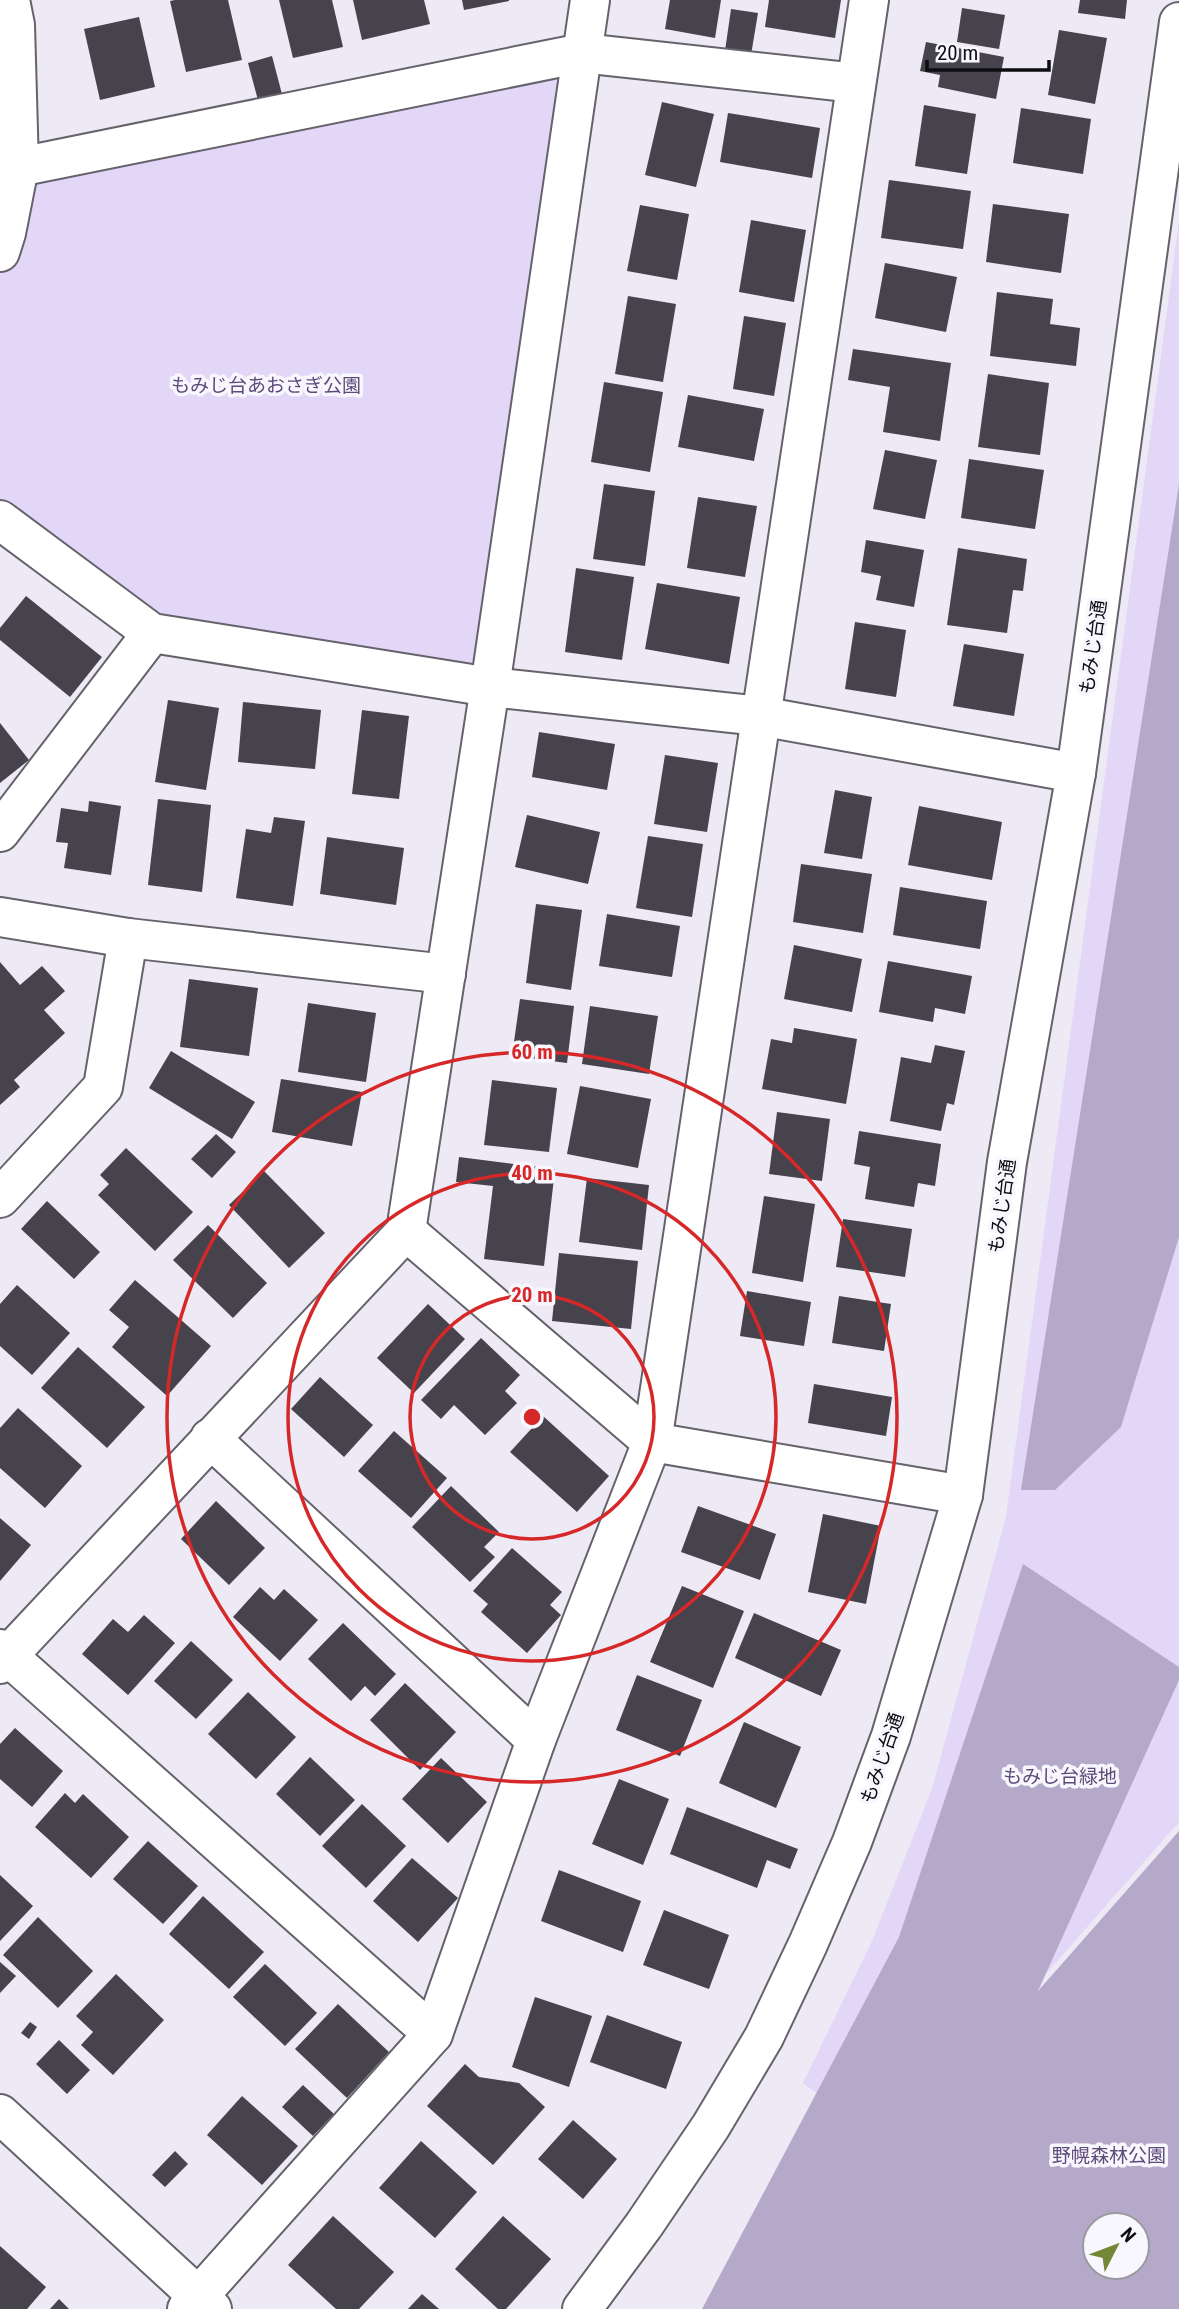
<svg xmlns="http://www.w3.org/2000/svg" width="1179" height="2309" font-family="'Roboto Condensed','Noto Sans JP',sans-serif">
<rect width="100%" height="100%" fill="#ede9f5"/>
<g fill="#e2d7f7">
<path d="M582,53L490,687L152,633L0,520V252L19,167Z"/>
<path d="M1179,221V1822L892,2150L803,2083L872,1941L932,1789L1006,1517Z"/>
</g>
<g fill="#b5a9ca" fill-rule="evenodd">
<path d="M1179,484V1237L1121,1427L1055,1490H1021Z"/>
<path d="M1023,1564L1179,1667V1680L1038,1991L1179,1831V2309H702L899,1937ZM1095,2225H1137V2267H1095Z"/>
</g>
<g fill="#46434d">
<path d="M175,0H228L242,60L186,72L170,1Z"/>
<path d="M279,0H332L343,47L293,58Z"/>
<path d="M353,0H424L430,24L362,40Z"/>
<path d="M462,0H509V1L464,10Z"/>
<path d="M670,0H721L715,38L665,29Z"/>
<path d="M769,0H841L835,38L765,27Z"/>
<path d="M1080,0H1127L1125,19L1078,13Z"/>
<path d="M962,8L1005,15L999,49L957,42Z"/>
<path d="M731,9L758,13L751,55L725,51Z"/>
<path d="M139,17L155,87L100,100L84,29Z"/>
<path d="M1059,30L1107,38L1095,104L1048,95Z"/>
<path d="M926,42L1004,57L996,99L938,87L940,75L920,71Z"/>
<path d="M272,56L283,98L259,104L248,63Z"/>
<path d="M662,102L714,114L696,187L645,175Z"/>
<path d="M924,105L976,114L967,174L915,166Z"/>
<path d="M1021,108L1091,119L1083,174L1013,163Z"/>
<path d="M728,113L820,128L812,178L720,162Z"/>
<path d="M889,180L971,191L963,249L881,238Z"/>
<path d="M993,204L1069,214L1061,273L986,262Z"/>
<path d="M640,205L689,214L677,280L627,271Z"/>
<path d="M751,220L806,230L794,302L739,292Z"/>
<path d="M885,263L957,277L946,332L875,318Z"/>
<path d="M997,292L1053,299L1050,324L1080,328L1076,366L990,356Z"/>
<path d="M628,296L676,304L663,382L615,374Z"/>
<path d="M744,316L786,323L774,396L733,389Z"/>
<path d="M853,349L951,363L940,441L883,432L890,387L848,380Z"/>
<path d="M988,374L1049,383L1040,455L978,447Z"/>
<path d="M604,382L663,392L650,472L591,462Z"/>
<path d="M688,395L764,409L754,461L678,447Z"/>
<path d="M885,450L937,460L925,519L873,509Z"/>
<path d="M969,459L1044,470L1035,529L961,518Z"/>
<path d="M604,484L655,491L645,566L593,559Z"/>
<path d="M698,497L757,506L745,577L687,568Z"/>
<path d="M866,540L924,550L914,607L876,600L881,576L861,572Z"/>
<path d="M958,548L1027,559L1023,591L1013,590L1007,633L947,625Z"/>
<path d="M576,568L634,577L622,660L565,652Z"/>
<path d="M657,583L740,597L729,664L645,649Z"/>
<path d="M26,596L102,657L70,697L0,640V628Z"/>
<path d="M855,622L906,630L896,697L845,689Z"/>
<path d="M964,644L1024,654L1014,716L953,706Z"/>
<path d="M168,700L219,708L206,790L155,782Z"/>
<path d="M243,702L321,710L315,769L238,762Z"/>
<path d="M362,710L409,716L399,799L352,794Z"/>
<path d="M0,723L29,760L0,783Z"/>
<path d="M539,732L615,744L607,790L532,777Z"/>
<path d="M665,755L718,763L707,832L654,824Z"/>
<path d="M835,790L872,797L862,859L824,853Z"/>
<path d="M158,799L211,805L202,892L148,885Z"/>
<path d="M89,801L121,806L111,875L64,868L68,843L56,842L61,808L88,812Z"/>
<path d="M919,806L1002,822L992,880L908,865Z"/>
<path d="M527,815L600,832L588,884L515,867Z"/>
<path d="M274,817L305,821L293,906L236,898L246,829L271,833Z"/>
<path d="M648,836L703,844L692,917L636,908Z"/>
<path d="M327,837L404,848L396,905L320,894Z"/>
<path d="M801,864L872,874L863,933L793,922Z"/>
<path d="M900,887L987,901L980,949L893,935Z"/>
<path d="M536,904L582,910L571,990L526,983Z"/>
<path d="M607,914L680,926L672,977L599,966Z"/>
<path d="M794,945L862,959L852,1012L784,999Z"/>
<path d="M888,961L972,976L965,1014L935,1008L933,1022L879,1012Z"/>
<path d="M0,962L20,985L42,966L65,991L44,1010L65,1033L14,1080L20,1087L0,1105Z"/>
<path d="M189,979L258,988L249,1056L180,1047Z"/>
<path d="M520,999L574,1006L567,1063L512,1056Z"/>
<path d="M308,1003L376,1013L366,1082L298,1072Z"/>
<path d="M590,1006L658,1016L649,1074L582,1064Z"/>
<path d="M794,1028L857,1039L846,1104L762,1089L771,1039L792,1043Z"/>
<path d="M935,1045L965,1051L954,1105L947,1103L941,1131L890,1121L901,1057L931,1063Z"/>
<path d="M171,1051L255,1102L232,1139L149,1088Z"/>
<path d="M281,1079L362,1092L352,1146L272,1132Z"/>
<path d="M492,1080L557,1088L549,1152L484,1145Z"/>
<path d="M580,1086L651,1099L638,1168L567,1154Z"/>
<path d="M777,1112L830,1119L822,1181L769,1174Z"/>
<path d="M859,1131L941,1144L935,1186L918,1183L914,1207L865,1199L870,1167L854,1164Z"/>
<path d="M216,1134L236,1152L212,1178L191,1159Z"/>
<path d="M126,1148L193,1212L155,1251L98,1195L109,1184L100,1175Z"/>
<path d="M459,1157L555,1169L544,1266L484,1259L493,1186L456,1182Z"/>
<path d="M264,1171L325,1233L289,1268L229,1205Z"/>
<path d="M587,1178L649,1185L642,1250L579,1242Z"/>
<path d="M764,1196L815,1204L803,1282L752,1273Z"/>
<path d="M47,1201L100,1252L74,1279L21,1229Z"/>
<path d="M843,1219L912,1229L905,1277L836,1267Z"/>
<path d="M208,1225L267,1283L233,1318L173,1260Z"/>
<path d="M559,1253L638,1261L631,1329L552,1321Z"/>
<path d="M135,1280L211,1346L167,1396L112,1347L129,1327L109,1310Z"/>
<path d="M17,1285L70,1333L32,1375L0,1346V1304Z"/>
<path d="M747,1291L811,1302L804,1346L740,1336Z"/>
<path d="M839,1296L891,1304L884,1351L832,1343Z"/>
<path d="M428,1304L465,1339L414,1393L377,1358Z"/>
<path d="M481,1338L520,1375L505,1391L517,1403L485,1435L454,1405L441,1419L421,1400Z"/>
<path d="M78,1347L145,1407L107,1448L41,1388Z"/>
<path d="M320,1377L373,1425L344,1457L291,1409Z"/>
<path d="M814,1384L892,1397L886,1436L808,1423Z"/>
<path d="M18,1408L82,1466L45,1508L0,1468V1428Z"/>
<path d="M543,1416L609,1476L577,1512L510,1452Z"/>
<path d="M394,1431L447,1478L411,1518L358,1471Z"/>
<path d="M451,1486L499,1532L484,1547L495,1557L470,1582L412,1527Z"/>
<path d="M216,1501L265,1548L229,1585L181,1539Z"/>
<path d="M698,1506L776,1534L760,1580L681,1552Z"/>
<path d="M823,1514L881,1526L866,1604L808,1592Z"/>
<path d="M0,1518L31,1545L0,1581Z"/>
<path d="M512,1548L562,1592L550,1605L561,1615L527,1653L481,1612L488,1604L473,1591Z"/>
<path d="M682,1586L744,1611L713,1688L650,1662Z"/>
<path d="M260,1587L274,1600L284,1589L318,1620L280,1661L233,1617Z"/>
<path d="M754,1613L841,1650L821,1696L735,1658Z"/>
<path d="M144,1615L175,1643L128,1695L82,1654L113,1619L128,1632Z"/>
<path d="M343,1623L396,1674L375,1696L365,1686L351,1701L308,1659Z"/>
<path d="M191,1641L233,1680L196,1719L154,1681Z"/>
<path d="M637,1675L702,1700L680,1756L616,1730Z"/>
<path d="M405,1683L456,1732L420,1770L370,1720Z"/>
<path d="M248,1692L296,1737L256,1779L208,1734Z"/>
<path d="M744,1722L801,1747L776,1808L719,1783Z"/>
<path d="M15,1728L63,1771L32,1807L0,1779V1744Z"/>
<path d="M310,1757L355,1800L320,1836L276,1794Z"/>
<path d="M441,1758L487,1802L448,1843L402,1799Z"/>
<path d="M619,1779L669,1799L643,1865L592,1844Z"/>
<path d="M65,1793L75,1803L83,1794L129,1837L91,1878L35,1827Z"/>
<path d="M362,1804L406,1846L366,1888L322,1846Z"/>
<path d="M687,1807L798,1849L790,1869L767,1860L757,1888L670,1854Z"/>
<path d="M148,1841L198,1886L163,1924L113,1879Z"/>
<path d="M412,1858L458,1898L418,1942L373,1901Z"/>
<path d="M559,1870L641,1901L623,1952L541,1921Z"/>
<path d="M0,1875L33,1906L0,1941Z"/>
<path d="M203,1896L264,1952L229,1989L169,1934Z"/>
<path d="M664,1910L729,1935L709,1989L643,1965Z"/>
<path d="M38,1917L93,1971L58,2008L3,1955Z"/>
<path d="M0,1962L16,1976L0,1993Z"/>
<path d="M265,1964L317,2013L285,2046L233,1997Z"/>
<path d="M116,1974L164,2020L113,2075L81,2045L93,2032L76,2016Z"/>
<path d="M535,1997L592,2016L569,2087L512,2067Z"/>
<path d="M338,2004L389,2052L347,2098L295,2049Z"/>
<path d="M607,2015L682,2042L666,2089L590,2062Z"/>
<path d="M30,2022L37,2027L29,2039L21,2033Z"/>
<path d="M59,2040L90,2070L67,2094L36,2064Z"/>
<path d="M465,2064L479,2077L519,2083L545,2107L493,2165L427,2106Z"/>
<path d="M303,2085L334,2114L313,2136L282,2107Z"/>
<path d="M242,2096L298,2146L262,2185L207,2135Z"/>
<path d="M573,2120L617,2159L583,2199L538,2159Z"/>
<path d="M421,2141L477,2192L435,2238L379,2188Z"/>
<path d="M175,2151L188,2164L165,2187L152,2175Z"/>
<path d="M333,2216L394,2272L359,2309H336L288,2265Z"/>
<path d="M503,2216L551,2259L506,2309H498L455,2269Z"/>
<path d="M0,2246L46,2287L27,2309H0Z"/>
<path d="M422,2294L439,2309H408Z"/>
<path d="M59,2299L69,2309H50Z"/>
</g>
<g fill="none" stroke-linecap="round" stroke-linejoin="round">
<g stroke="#66626c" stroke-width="42">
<g id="minor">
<path d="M19,167L582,53L856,83"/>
<path d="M0,520L152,633L490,687L760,716L1076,773"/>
<path d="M0,832L152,633"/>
<path d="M0,917L128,938L446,974"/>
<path d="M0,1198L103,1087L128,938"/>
<path d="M406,1231L652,1442L963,1495"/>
<path d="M210,1438L536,1740"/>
<path d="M0,1649L433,2034"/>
<path d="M0,1664L406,1231L490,687L590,0"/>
<path d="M187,2309L433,2034L536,1740L652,1442L869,0"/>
</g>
</g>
<g stroke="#66626c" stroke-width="42">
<g id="tertiary">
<path d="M0,252L6,233L19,167L15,25L10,0"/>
<path d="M0,2114L212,2309"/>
<path d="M582,2309L644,2225L711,2126L764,2037L808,1944L852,1842L891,1736L963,1495L1007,1162L1076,773L1179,22"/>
</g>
</g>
<use href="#minor" stroke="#fff" stroke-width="38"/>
<use href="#tertiary" stroke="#fff" stroke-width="38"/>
</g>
<g fill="none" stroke="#d62828" stroke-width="3.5">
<circle cx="532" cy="1417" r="122"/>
<circle cx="532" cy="1417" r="244"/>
<circle cx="532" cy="1417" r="365"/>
</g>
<g text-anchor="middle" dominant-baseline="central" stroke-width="7" stroke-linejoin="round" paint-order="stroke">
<g font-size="19" fill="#5d4a79" stroke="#f9f7fe">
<text x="266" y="385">もみじ台あおさぎ公園</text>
<text x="1060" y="1776">もみじ台緑地</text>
<text x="1109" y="2155">野幌森林公園</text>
</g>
<g font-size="19" fill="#0e0d11" stroke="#f9f7fe">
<text transform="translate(1093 647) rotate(-82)">もみじ台通</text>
<text transform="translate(1002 1206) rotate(-82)">もみじ台通</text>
<text transform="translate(882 1758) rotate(-71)">もみじ台通</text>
</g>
</g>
<circle cx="532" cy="1417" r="10" fill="#d62828" stroke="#f9f7fe" stroke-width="3.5"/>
<g font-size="21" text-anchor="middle" font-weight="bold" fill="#d62828" stroke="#f9f7fe" stroke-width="7" stroke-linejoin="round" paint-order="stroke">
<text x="532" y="1059">60 m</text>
<text x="532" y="1180">40 m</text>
<text x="532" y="1302">20 m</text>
</g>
<g transform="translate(1116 2246) rotate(48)"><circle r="33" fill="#f9f7fe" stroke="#9b999f" stroke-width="2"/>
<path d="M0-5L12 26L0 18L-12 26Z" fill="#738737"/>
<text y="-10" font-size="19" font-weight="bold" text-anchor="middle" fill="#0e0d11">N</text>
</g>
<path d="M927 60v10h122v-10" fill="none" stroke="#0e0d11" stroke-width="3.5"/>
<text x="937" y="60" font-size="21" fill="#0e0d11" stroke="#f9f7fe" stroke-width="5" paint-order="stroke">20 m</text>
</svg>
